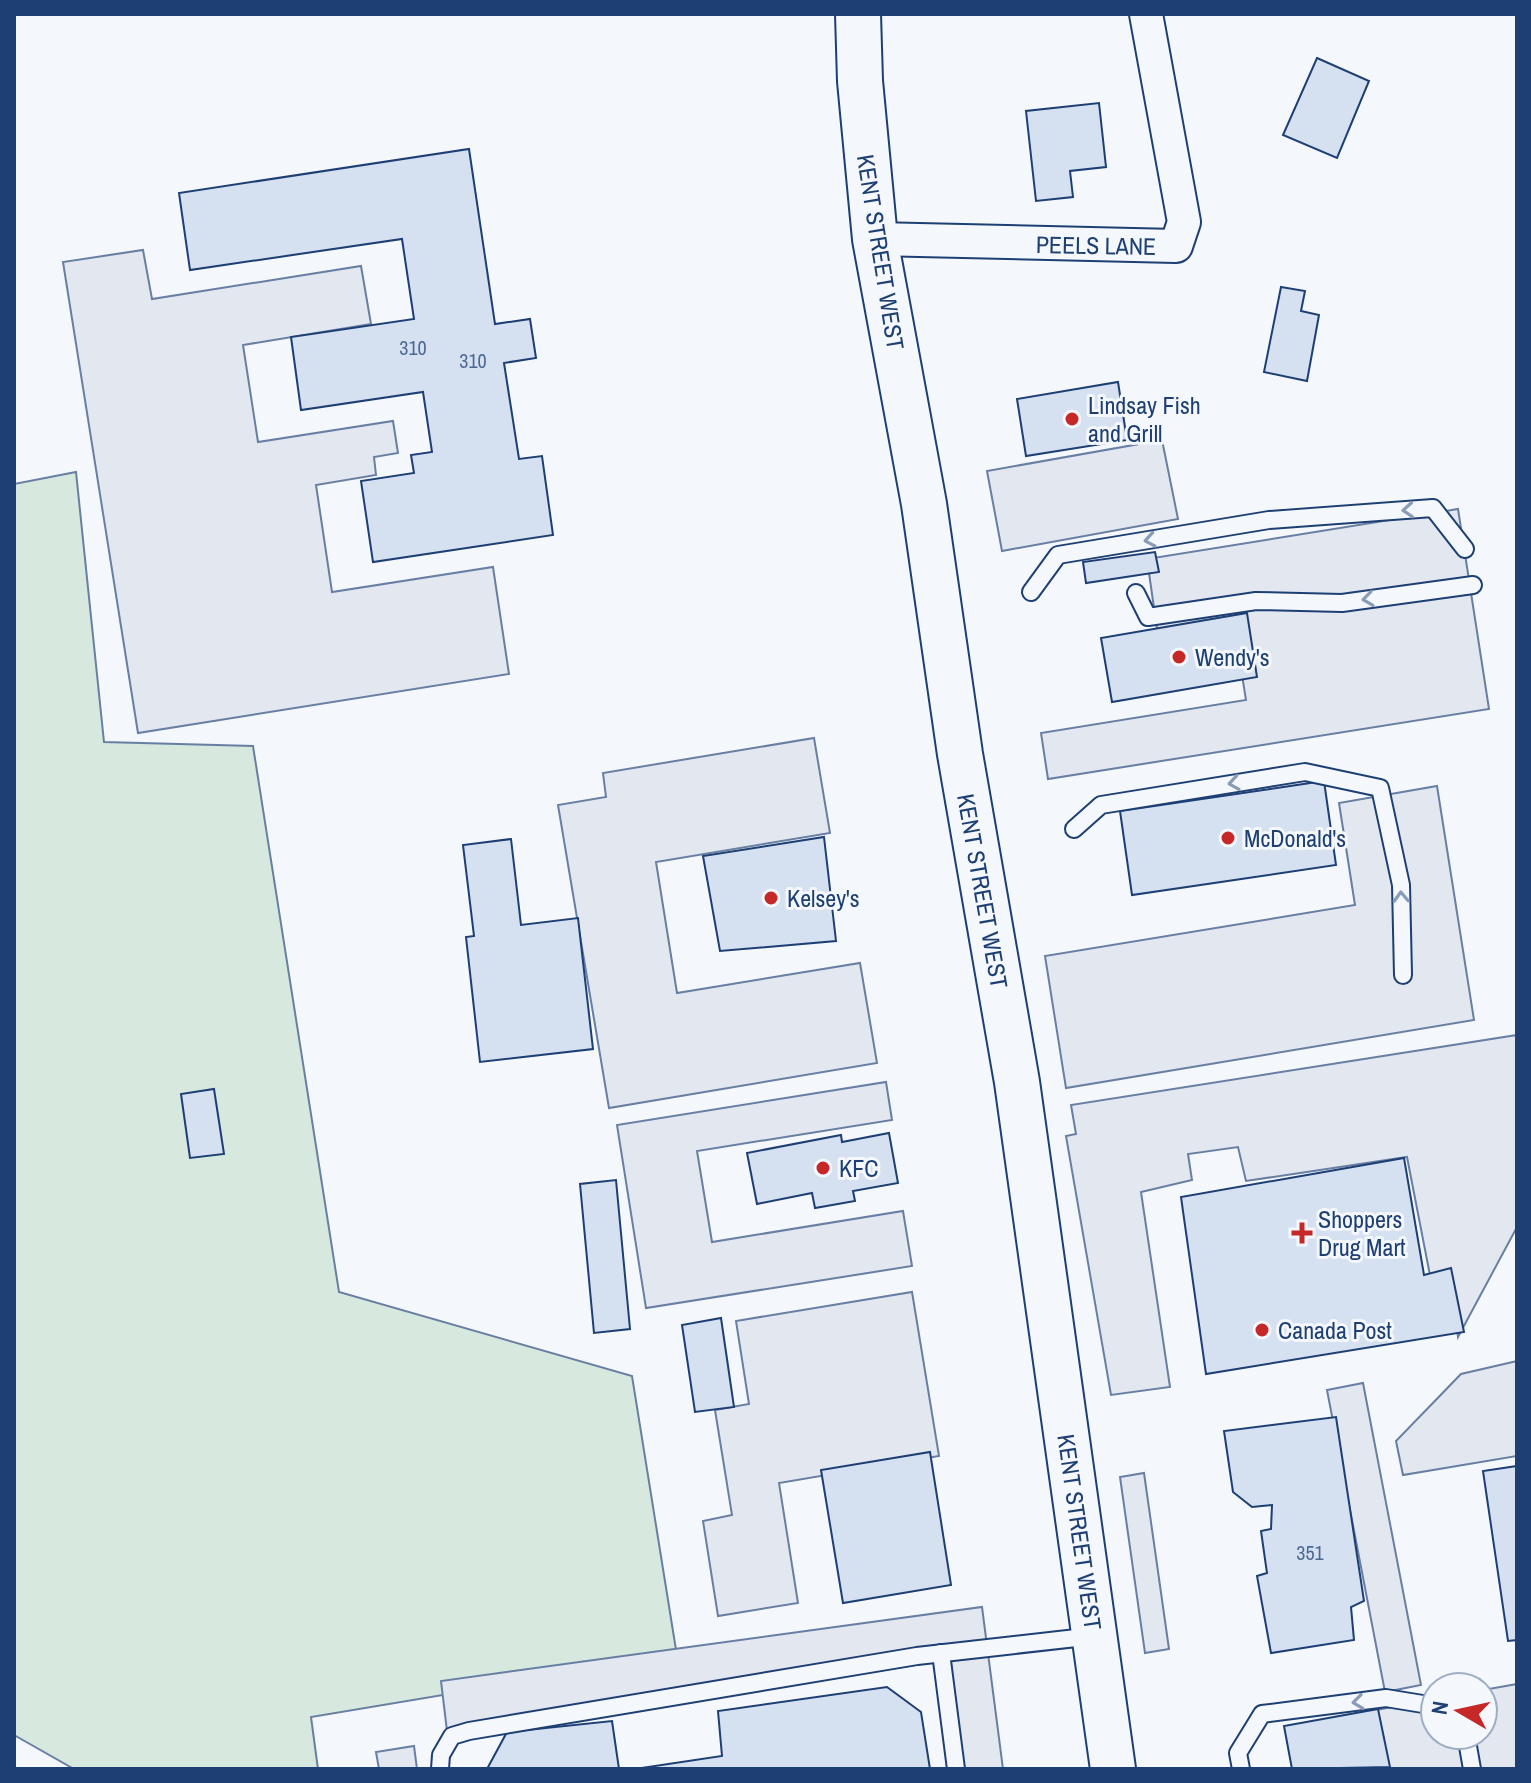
<svg xmlns="http://www.w3.org/2000/svg" width="1531" height="1783" font-family="'Archivo Narrow',sans-serif">
<rect width="100%" height="100%" fill="#f4f7fb"/>
<path fill="#d7e8df" stroke="#687fa3" stroke-width="2" d="M76,472L104,742L253,746L339,1292L632,1376L677,1656L311,1717L318,1769H74L14,1735V484Z"/>
<g fill="#e3e8f0" stroke="#687fa3" stroke-width="2">
<path d="M143,250L152,299L361,266L371,324L243,345L258,442L393,421L398,453L374,457L376,475L316,485L332,592L493,567L509,674L138,733L63,262Z"/>
<path d="M1162,440L1178,519L1002,551L987,471Z"/>
<path d="M1458,509L1489,709L1048,779L1041,733L1246,700L1233,618L1157,629L1147,559Z"/>
<path d="M814,738L830,833L656,862L677,993L860,963L877,1063L609,1108L558,805L606,797L603,773Z"/>
<path d="M1437,786L1474,1020L1066,1088L1045,956L1355,905L1339,803Z"/>
<path d="M1517,1035V1227L1458,1337L1453,1298L1435,1301L1407,1157L1246,1181L1238,1147L1188,1154L1192,1180L1141,1192L1170,1387L1111,1395L1066,1136L1076,1134L1071,1105Z"/>
<path d="M886,1082L892,1120L697,1151L712,1242L903,1211L912,1266L646,1308L617,1125Z"/>
<path d="M912,1292L939,1456L779,1483L798,1603L718,1616L703,1521L732,1515L715,1410L749,1404L736,1321Z"/>
<path d="M1517,1361V1456L1403,1475L1396,1441L1461,1374Z"/>
<path d="M1363,1383L1421,1685L1385,1692L1327,1390Z"/>
<path d="M1144,1473L1169,1649L1145,1653L1120,1477Z"/>
<path d="M982,1607L1003,1769H956L941,1661L448,1739L441,1681Z"/>
<path d="M1517,1684V1769H1365L1355,1714L1435,1699V1735H1483V1690Z"/>
<path d="M414,1746L417,1769H379L376,1752Z"/>
</g>
<g fill="#d5e0f0" stroke="#1d3f73" stroke-width="2">
<path d="M1317,58L1369,81L1337,158L1283,135Z"/>
<path d="M1099,103L1106,167L1070,171L1073,197L1036,201L1026,111Z"/>
<path d="M469,149L495,324L530,319L536,358L504,363L519,459L542,456L553,535L373,562L361,481L414,473L411,455L432,452L423,392L301,410L291,337L414,319L402,239L190,270L179,193Z"/>
<path d="M1281,287L1305,291L1301,311L1319,315L1307,381L1264,372Z"/>
<path d="M1118,382L1127,440L1026,456L1017,399Z"/>
<path d="M1155,552L1159,572L1086,583L1083,562Z"/>
<path d="M1247,613L1257,677L1112,702L1101,638Z"/>
<path d="M1324,781L1336,865L1132,895L1120,811Z"/>
<path d="M824,837L836,941L720,951L703,856Z"/>
<path d="M511,839L521,925L578,918L593,1049L480,1062L466,937L474,936L463,845Z"/>
<path d="M214,1089L224,1154L190,1158L181,1094Z"/>
<path d="M889,1133L898,1183L853,1191L855,1201L815,1208L812,1193L757,1204L747,1153L841,1135L842,1142Z"/>
<path d="M1404,1158L1424,1275L1451,1268L1464,1332L1206,1374L1181,1197Z"/>
<path d="M616,1180L630,1329L594,1333L580,1184Z"/>
<path d="M721,1318L734,1407L695,1412L682,1325Z"/>
<path d="M1336,1417L1364,1601L1351,1607L1354,1640L1271,1653L1257,1576L1267,1573L1261,1531L1271,1529L1272,1505L1252,1507L1233,1492L1224,1431Z"/>
<path d="M930,1452L951,1585L843,1603L821,1470Z"/>
<path d="M1517,1466V1640L1508,1641L1483,1471Z"/>
<path d="M887,1687L921,1712L930,1769H635L722,1756L718,1711Z"/>
<path d="M1378,1709L1390,1767L1292,1769L1284,1726Z"/>
<path d="M612,1721L619,1769H487L507,1732Z"/>
</g>
<g fill="none" stroke-linecap="round" stroke-linejoin="round">
<g stroke="#1d3f73" stroke-width="20">
<g id="lane">
<path d="M1031,592L1058,555L1269,520L1433,508L1465,549"/>
<path d="M1136,593L1148,617L1256,601L1342,603L1473,585"/>
<path d="M1074,829L1101,805L1305,772L1380,788L1401,885L1403,975"/>
<path d="M941,1653L956,1769"/>
<path d="M1466,1735L1472,1769"/>
<path d="M440,1769L441,1755L452,1736L469,1731L917,1656L1094,1636"/>
<path d="M1241,1769L1238,1753L1262,1714L1386,1698L1435,1706"/>
</g>
</g>
<g stroke="#1d3f73" stroke-width="36">
<path id="street" d="M875,239L1176,246L1184,222L1146,14"/>
</g>
<g stroke="#1d3f73" stroke-width="48">
<path id="secondary" d="M858,14L860,81L875,239L924,504L960,754L1017,1082L1113,1769"/>
</g>
<use href="#lane" stroke="#f4f7fb" stroke-width="16"/>
<use href="#street" stroke="#f4f7fb" stroke-width="32"/>
<use href="#secondary" stroke="#f4f7fb" stroke-width="44"/>
</g>
<defs><path id="oneway-chevron" d="M-2-3.5L2.5 0L-2 3.5" fill="none" stroke-width="1.6" stroke-linecap="round" stroke-linejoin="round" transform="scale(2)"/></defs>
<g stroke="#889bb7">
<use href="#oneway-chevron" transform="translate(1408 510) rotate(176)"/>
<use href="#oneway-chevron" transform="translate(1150 540) rotate(170)"/>
<use href="#oneway-chevron" transform="translate(1368 599) rotate(172)"/>
<use href="#oneway-chevron" transform="translate(1234 783) rotate(171)"/>
<use href="#oneway-chevron" transform="translate(1401 897) rotate(-92)"/>
<use href="#oneway-chevron" transform="translate(1358 1702) rotate(173)"/>
</g>
<g fill="#c62828" stroke="#f4f7fb" stroke-width="3">
<circle cx="1072" cy="419" r="8"/>
<circle cx="1179" cy="657" r="8"/>
<circle cx="1228" cy="838" r="8"/>
<circle cx="771" cy="898" r="8"/>
<circle cx="823" cy="1168" r="8"/>
<path d="M1298 1221h8v8h8v8h-8v8h-8v-8h-8v-8h8z"/>
<circle cx="1262" cy="1330" r="8"/>
</g>
<g text-anchor="middle" dominant-baseline="central" stroke-width="6" stroke-linejoin="round" paint-order="stroke">
<g font-size="20" fill="#4b6792">
<text x="413" y="347">310</text>
<text x="473" y="360">310</text>
<text x="1310" y="1552">351</text>
</g>
<g font-size="24" fill="#1d3f73" stroke="#f4f7fb">
<text transform="translate(1096 245) rotate(1)">PEELS LANE</text>
<text transform="translate(881 252) rotate(81)">KENT STREET WEST</text>
<text transform="translate(983 891) rotate(80)">KENT STREET WEST</text>
<text transform="translate(1080 1532) rotate(82)">KENT STREET WEST</text>
</g>
<g font-size="24" fill="#1d3f73" stroke="#f4f7fb" text-anchor="start">
<text x="1088" y="405">Lindsay Fish<tspan x="1088" dy="28">and Grill</tspan></text>
<text x="1195" y="657">Wendy's</text>
<text x="1244" y="838">McDonald's</text>
<text x="787" y="898">Kelsey's</text>
<text x="839" y="1168">KFC</text>
<text x="1318" y="1219">Shoppers<tspan x="1318" dy="28">Drug Mart</tspan></text>
<text x="1278" y="1330">Canada Post</text>
</g>
</g>
<rect width="1531" height="1783" fill="none" stroke="#1d3f73" stroke-width="32"/>
<g transform="translate(1459 1711) rotate(279)"><circle r="38" fill="#f4f7fb" stroke="#9eadc5" stroke-width="2"/>
<path d="M0-6L14 30L0 20L-14 30Z" fill="#c62828"/>
<text y="-12" font-size="22" font-weight="bold" text-anchor="middle" fill="#1d3f73">N</text>
</g>
</svg>
